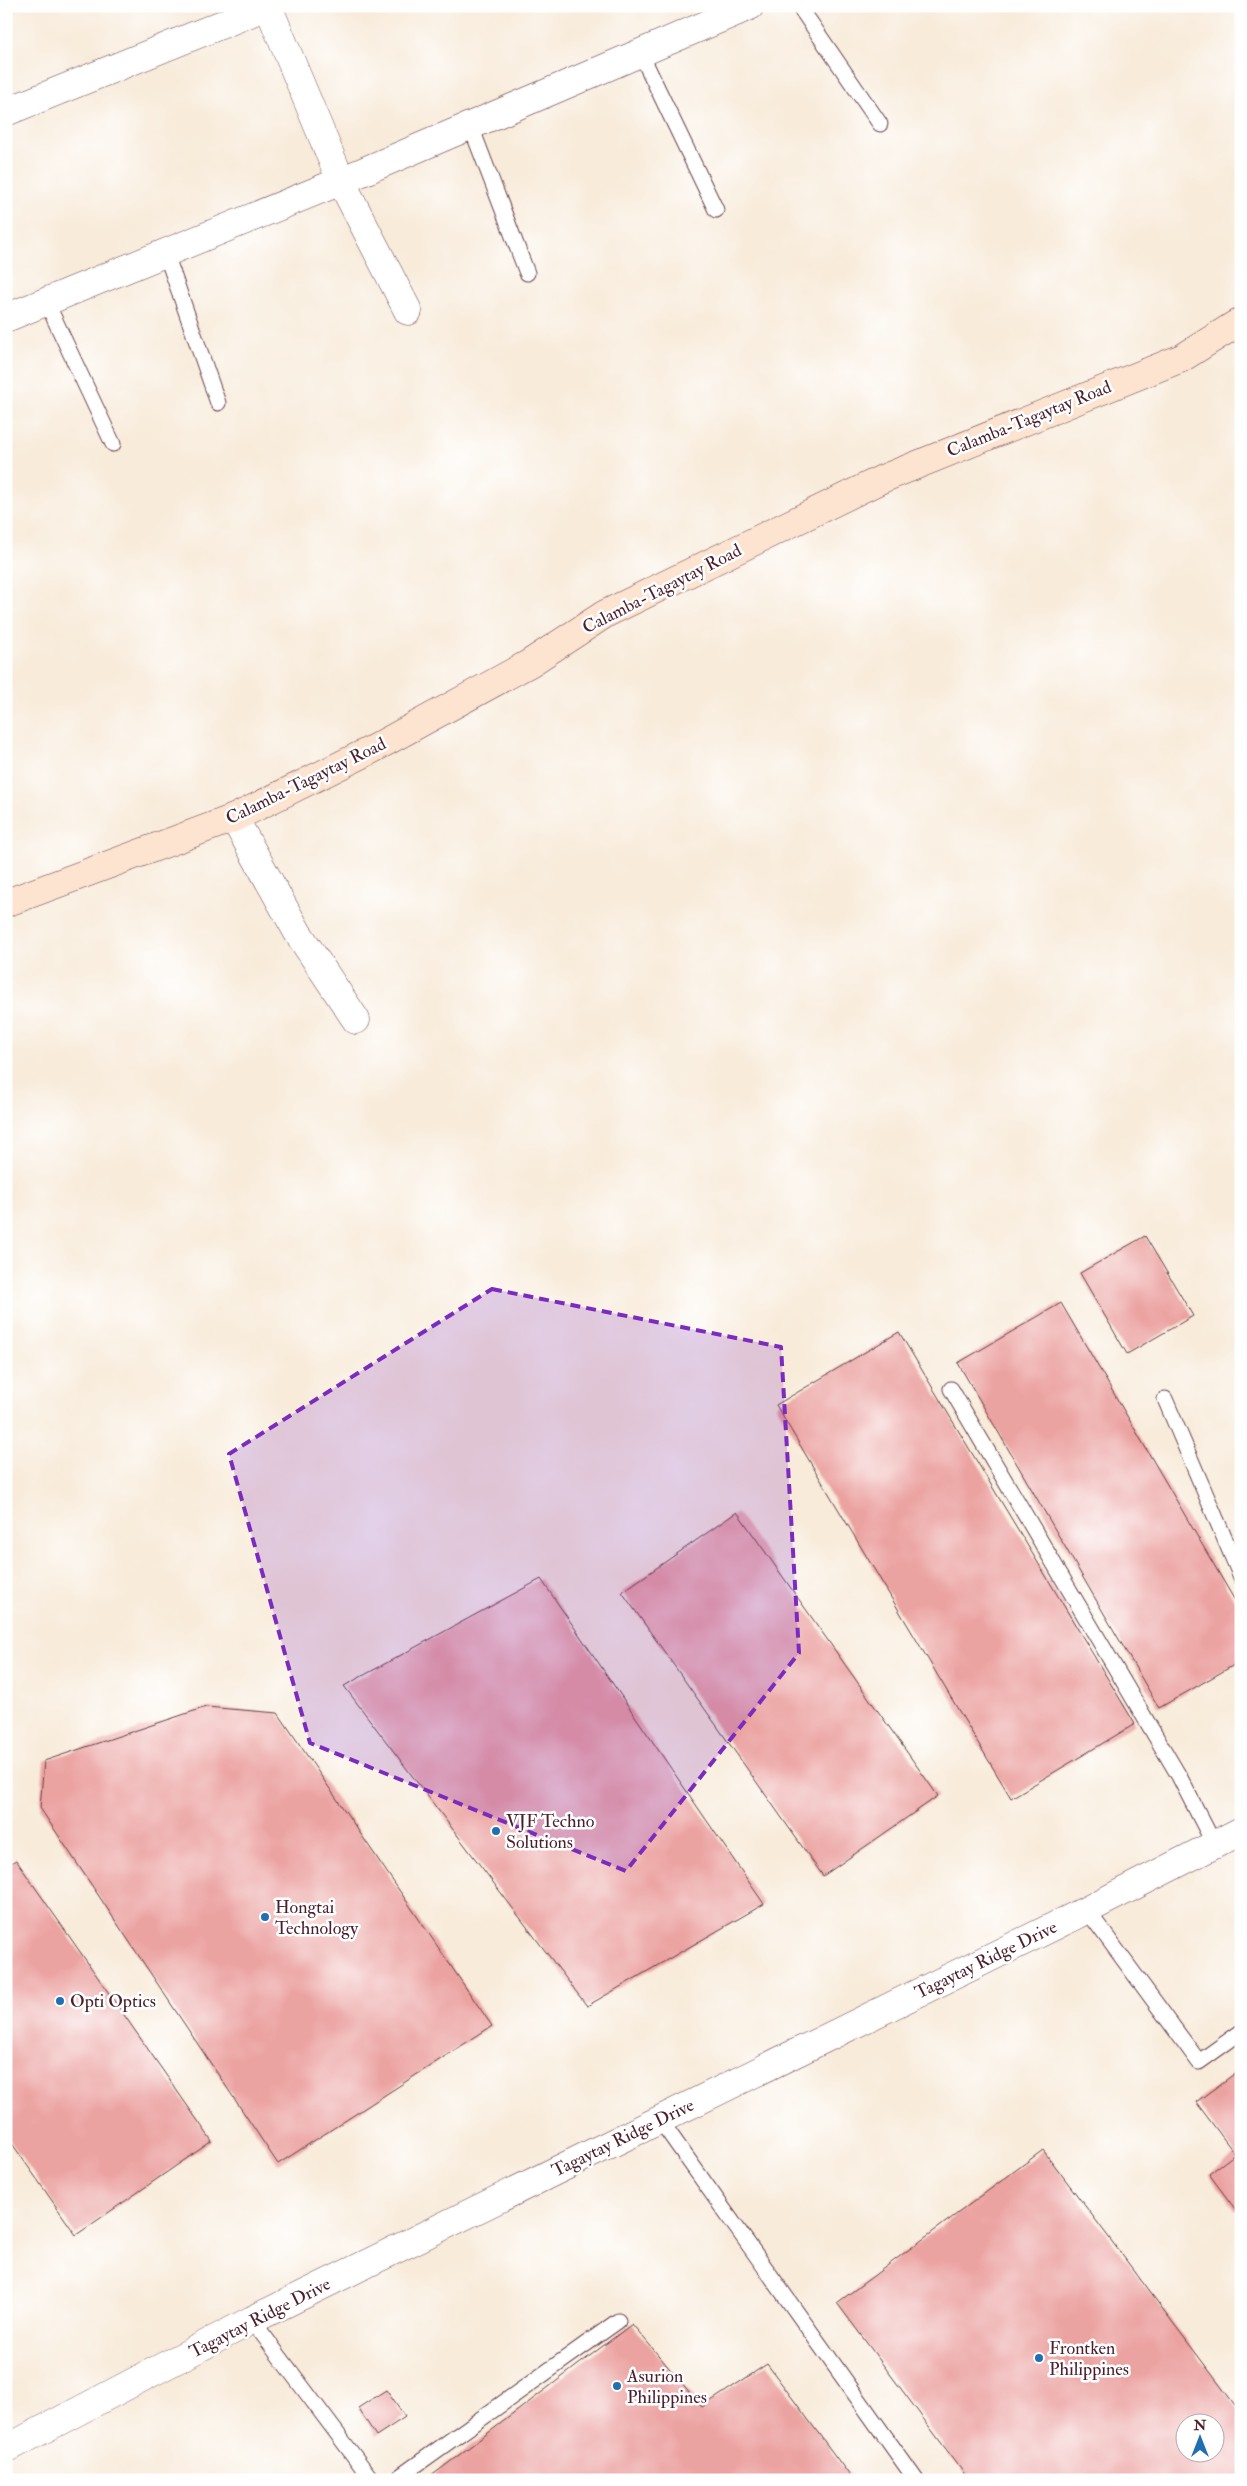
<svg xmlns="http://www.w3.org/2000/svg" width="1247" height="2486" font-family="'IM FELL Double Pica',serif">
<rect width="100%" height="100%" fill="#fff"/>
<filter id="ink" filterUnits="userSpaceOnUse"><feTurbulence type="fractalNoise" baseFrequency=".02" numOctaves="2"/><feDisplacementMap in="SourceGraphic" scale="10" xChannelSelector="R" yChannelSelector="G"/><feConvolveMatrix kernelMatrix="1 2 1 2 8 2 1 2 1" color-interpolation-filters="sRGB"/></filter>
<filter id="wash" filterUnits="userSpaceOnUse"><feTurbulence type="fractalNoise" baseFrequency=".0096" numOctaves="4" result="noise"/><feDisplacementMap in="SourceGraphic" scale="20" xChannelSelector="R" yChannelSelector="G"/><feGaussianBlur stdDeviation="1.12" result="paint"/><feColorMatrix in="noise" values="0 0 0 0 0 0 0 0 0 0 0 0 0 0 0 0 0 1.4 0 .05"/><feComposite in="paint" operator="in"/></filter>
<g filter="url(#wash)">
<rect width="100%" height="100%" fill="#f8ebda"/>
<g id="blocks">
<g fill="#eba3a1" fill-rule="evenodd">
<path d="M1145,1236L1193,1316L1127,1354L1080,1273Z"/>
<path d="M1061,1303L1241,1611V1661L1159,1708L958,1363Z"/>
<path d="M899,1332L1135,1724L1011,1798L776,1405Z"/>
<path d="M737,1512L938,1796L823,1876L622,1592Z"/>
<path d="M541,1579L764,1904L587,2006L344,1686Z"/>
<path d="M206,1707L278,1713L492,2026L278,2164L40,1808L44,1761Z"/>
<path d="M16,1860L212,2141L76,2235L6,2135V1866Z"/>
<path d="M1241,2069V2217L1209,2174L1235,2154L1196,2102Z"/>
<path d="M1043,2150L1241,2413V2480H969L837,2303ZM1184,2424H1214V2454H1184Z"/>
<path d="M632,2324L702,2407L767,2364L853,2480H426Z"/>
<path d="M386,2390L405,2417L376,2436L358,2408Z"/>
</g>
</g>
</g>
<g filter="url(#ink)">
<use href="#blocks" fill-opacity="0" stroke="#643e45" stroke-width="1"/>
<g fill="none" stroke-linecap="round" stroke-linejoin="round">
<g stroke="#643e45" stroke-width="17">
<g id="service">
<path d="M799,6L880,124"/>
<path d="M640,52L716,210"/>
<path d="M470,124L527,273"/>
<path d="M165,251L218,403"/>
<path d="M46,301L113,444"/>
<path d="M951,1389L1179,1776L1214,1844"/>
<path d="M1165,1399L1241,1577"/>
<path d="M1087,1910L1199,2062L1241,2032"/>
<path d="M660,2120L916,2480"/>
<path d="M252,2320L372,2480"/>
<path d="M395,2480L618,2321"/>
</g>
</g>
<g stroke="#643e45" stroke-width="29">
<g id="minor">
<path d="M268,6L341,181L408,311"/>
<path d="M6,112L267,6"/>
<path d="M6,318L341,181L750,6"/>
<path d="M234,818L298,933L356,1020"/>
<path d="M6,2449L252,2320L1087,1910L1241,1831"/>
</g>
</g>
<g stroke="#643e45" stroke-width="29">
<path id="secondary" d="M6,903L234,818L371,750L530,663L605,614L882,479L1182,358L1241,321"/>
</g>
<use href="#service" stroke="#fff" stroke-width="15"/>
<use href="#minor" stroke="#fff" stroke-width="28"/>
<use href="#secondary" stroke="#fde4d1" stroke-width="28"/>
</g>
</g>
<path fill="#7b2cbf" fill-opacity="0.2" stroke="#7b2cbf" stroke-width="4" stroke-dasharray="10 6" stroke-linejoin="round" d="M492,1289L781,1347L799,1653L626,1871L310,1743L229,1454Z"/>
<g fill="#1f6fb2" stroke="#fff" stroke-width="2">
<circle cx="496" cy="1831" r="5"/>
<circle cx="265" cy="1917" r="5"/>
<circle cx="60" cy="2001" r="5"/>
<circle cx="1039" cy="2358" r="5"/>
<circle cx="617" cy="2386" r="5"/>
</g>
<g text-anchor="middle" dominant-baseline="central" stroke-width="5" stroke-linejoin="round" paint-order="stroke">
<g font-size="18" fill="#4a1f2b" stroke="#fff">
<text transform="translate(1029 419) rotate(-22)">Calamba-Tagaytay Road</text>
<text transform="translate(662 589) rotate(-27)">Calamba-Tagaytay Road</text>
<text transform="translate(306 781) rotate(-26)">Calamba-Tagaytay Road</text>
<text transform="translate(986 1960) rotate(-26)">Tagaytay Ridge Drive</text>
<text transform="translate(623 2138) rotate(-26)">Tagaytay Ridge Drive</text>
<text transform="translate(260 2318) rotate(-27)">Tagaytay Ridge Drive</text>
</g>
<g font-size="18" fill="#4a1f2b" stroke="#fff" text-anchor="start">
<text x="506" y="1821">VJF Techno<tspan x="506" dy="21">Solutions</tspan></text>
<text x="275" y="1907">Hongtai<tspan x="275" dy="21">Technology</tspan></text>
<text x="70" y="2001">Opti Optics</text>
<text x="1049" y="2348">Frontken<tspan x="1049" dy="21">Philippines</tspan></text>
<text x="627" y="2376">Asurion<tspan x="627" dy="21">Philippines</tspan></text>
</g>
</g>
<rect width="1247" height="2486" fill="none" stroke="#fff" stroke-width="25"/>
<g transform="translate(1200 2438)"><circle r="24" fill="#ffffff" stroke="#b7a5aa"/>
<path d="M0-4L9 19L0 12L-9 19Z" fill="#1f6fb2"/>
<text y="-8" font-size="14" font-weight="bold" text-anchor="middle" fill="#4a1f2b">N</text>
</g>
</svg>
